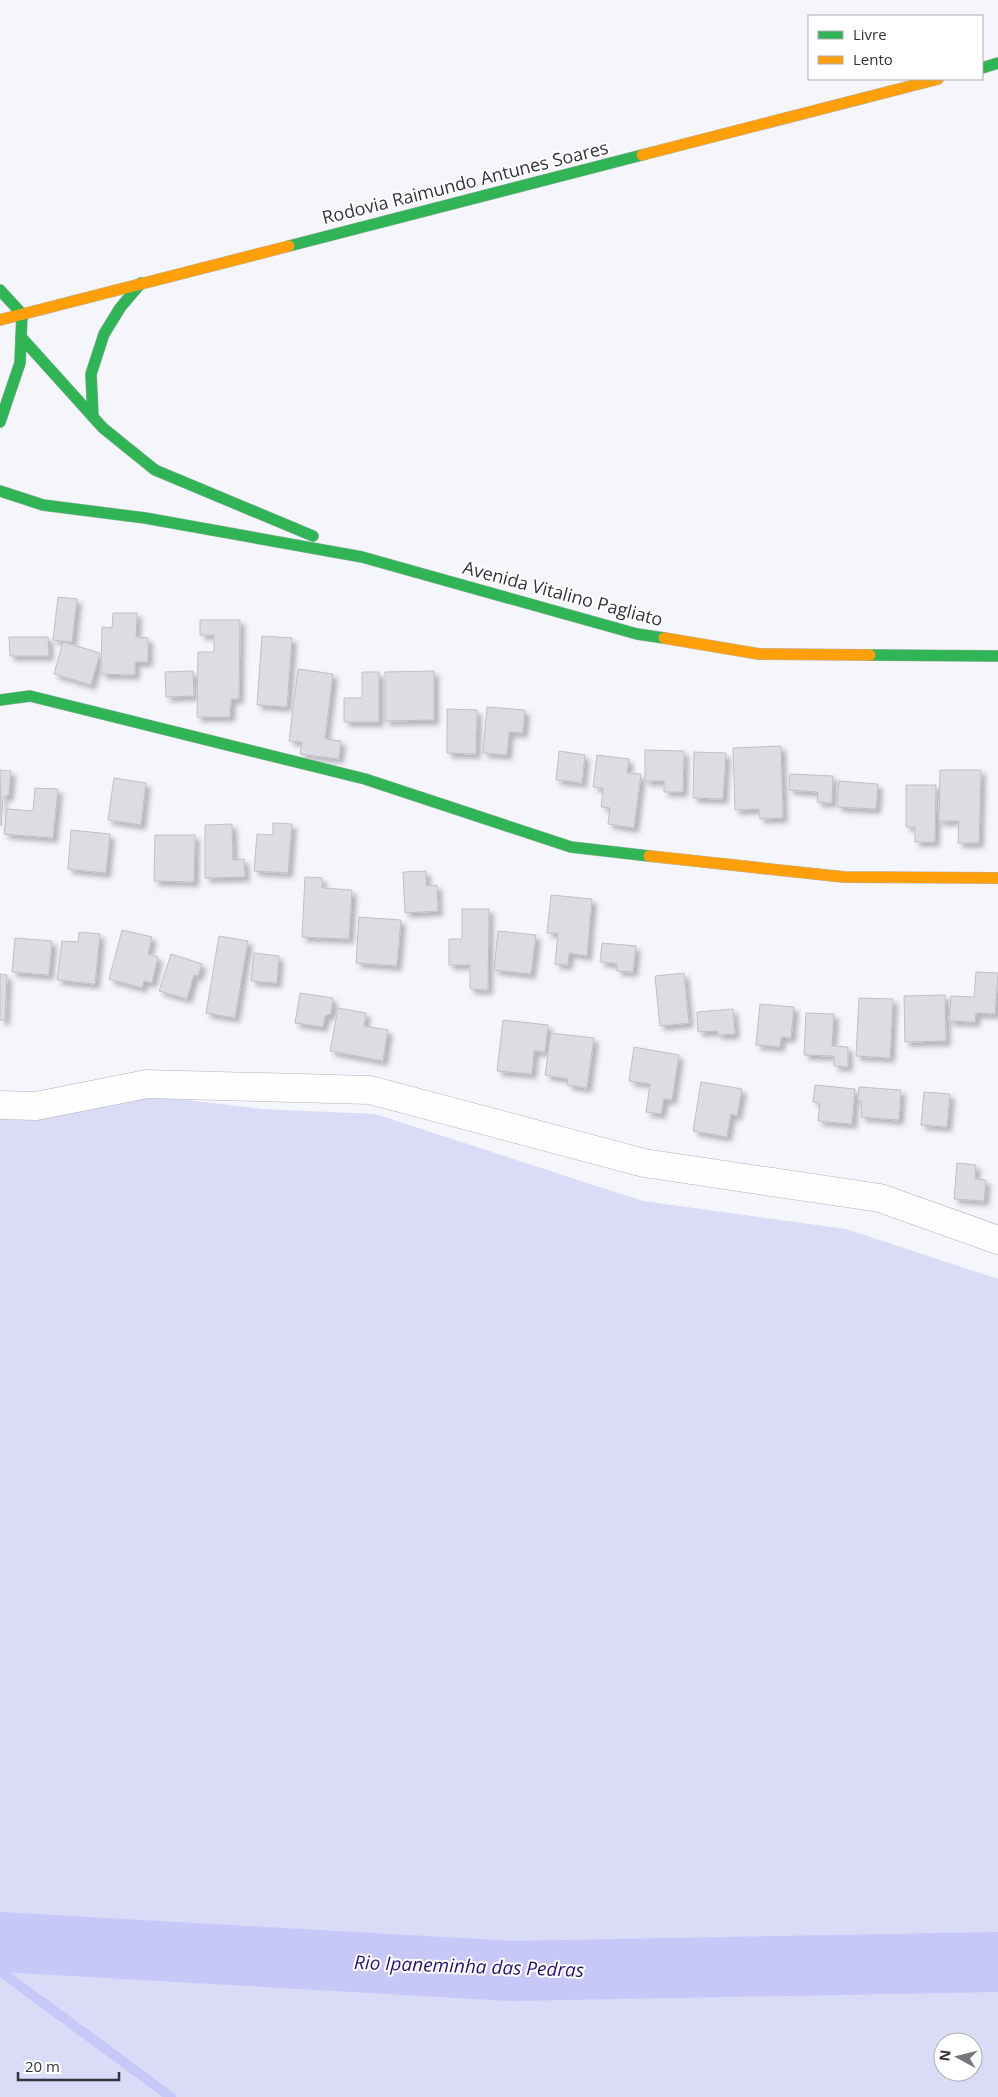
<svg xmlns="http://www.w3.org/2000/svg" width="998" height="2097" font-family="'Open Sans',sans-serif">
<defs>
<filter id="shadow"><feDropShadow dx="4.5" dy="4.5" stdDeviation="2.5" flood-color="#0004"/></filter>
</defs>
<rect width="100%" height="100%" fill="#f5f6fc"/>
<path fill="#dadbf7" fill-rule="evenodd" d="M146,1095L262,1109L375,1114L643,1201L846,1229L998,1279V2097H0V1105ZM943,2042H973V2072H943Z"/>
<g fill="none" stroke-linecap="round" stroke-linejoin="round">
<path stroke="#c8c8f8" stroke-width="10" d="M0,1971L171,2097"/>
<path stroke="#c8c8f8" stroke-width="60" d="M0,1942L512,1971L998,1962"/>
</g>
<g fill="#dcdde3" stroke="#bfc0c6" filter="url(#shadow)">
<path d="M58,597L77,599L72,642L53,640Z"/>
<path d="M113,613H137L136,637L148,638V662H135V675L101,674L102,627L112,628Z"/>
<path d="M200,620H240L239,699H231L230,717H197L198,652H214V635H200Z"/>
<path d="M262,636L292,638L287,707L257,705Z"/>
<path d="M9,637H48L49,656H10Z"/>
<path d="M63,642L100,653L91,685L54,674Z"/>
<path d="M298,669L333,674L325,739L341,741L339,759L300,754L302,742L289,741Z"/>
<path d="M193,671L194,696L166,697L165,672Z"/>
<path d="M434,671V720L385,721V672Z"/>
<path d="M362,672H379V722H344V698H362Z"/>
<path d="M487,707L525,710L523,733L509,732L507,755L483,753Z"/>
<path d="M447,709L477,710L476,754L447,753Z"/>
<path d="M781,746L783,818L760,819L759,809L735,810L733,748Z"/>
<path d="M645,750L684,751L683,792H664V781H645Z"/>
<path d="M559,751L585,755L582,783L556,780Z"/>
<path d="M694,752L726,753L723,799L693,798Z"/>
<path d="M597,755L629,759L627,773L641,774L634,828L608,824L610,808L601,807L603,788L593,787Z"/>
<path d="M0,770L11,771L9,795L3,797L1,826Z"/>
<path d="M940,770H981L979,843H958L959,821H939Z"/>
<path d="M790,774L833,776L832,803L817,802L818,792L789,790Z"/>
<path d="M114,778L146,783L141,825L108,820Z"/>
<path d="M839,781L878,784L876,809L837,807Z"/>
<path d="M906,785H936L935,842H915V827H906Z"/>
<path d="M35,788L58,789L53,838L4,834L7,809L33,811Z"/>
<path d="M273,823L292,824L288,873L254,871L257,834L273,835Z"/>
<path d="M232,824L233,860L244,859L245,877L205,878V825Z"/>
<path d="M71,830L110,834L106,873L68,869Z"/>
<path d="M155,835H195L194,882L154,881Z"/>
<path d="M426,871V886L437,885L438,911L405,913L403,872Z"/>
<path d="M305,877L322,878V888L352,890L349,939L302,937Z"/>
<path d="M551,895L592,899L587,956L569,953L568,965L555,964L558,933H547Z"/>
<path d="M462,909H489L488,990L470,989V965H449V939H462Z"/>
<path d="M359,917L401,920L397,966L356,963Z"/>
<path d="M122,930L152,937L148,954L158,957L152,983L144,981L142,988L109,979Z"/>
<path d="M498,931L536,935L531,974L494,970Z"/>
<path d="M79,932L100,934L95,984L57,980L62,941L78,942Z"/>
<path d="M219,936L248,941L235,1018L206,1013Z"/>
<path d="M15,938L52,941L49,975L12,972Z"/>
<path d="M602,943L636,946L633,972L617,971V964L600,962Z"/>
<path d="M254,953L279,956L277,983L251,981Z"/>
<path d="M171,954L202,964L198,976L194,975L187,999L159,991Z"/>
<path d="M976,972L998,973L995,1014L976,1013L975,1022L949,1021L951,996L974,997Z"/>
<path d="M684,973L689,1023L660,1026L655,976Z"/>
<path d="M0,974L7,975L5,1020H0Z"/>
<path d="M300,993L333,998L331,1014L325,1016L323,1027L295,1023Z"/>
<path d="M945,995L946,1041L905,1042L904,996Z"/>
<path d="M859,998L893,999L890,1058L856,1056Z"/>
<path d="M760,1004L794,1007L791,1038L781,1037L780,1047L756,1045Z"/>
<path d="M338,1008L366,1013L364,1026L388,1030L383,1061L330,1051Z"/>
<path d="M733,1009L735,1034L718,1035V1031L698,1032L697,1012Z"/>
<path d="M806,1013L834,1014L832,1046L848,1047V1067L834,1066V1056L804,1055Z"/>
<path d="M503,1020L548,1025L545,1052L534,1051L532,1074L497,1071Z"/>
<path d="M551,1033L594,1038L587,1088L567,1085L568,1079L545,1075Z"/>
<path d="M634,1047L679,1055L672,1100L664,1099L661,1114L646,1112L650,1084L629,1081Z"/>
<path d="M701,1082L742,1089L737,1116L731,1114L727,1137L693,1131Z"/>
<path d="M815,1085L855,1089L852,1124L818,1121L820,1103L813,1102Z"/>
<path d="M859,1087L901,1090L899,1120L861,1117L862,1102L858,1101Z"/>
<path d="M924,1092L950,1094L947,1127L921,1125Z"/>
<path d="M957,1163L976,1165L975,1179L986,1180L984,1201L954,1199Z"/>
</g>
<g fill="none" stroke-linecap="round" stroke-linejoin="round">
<g stroke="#b4b4ba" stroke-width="29">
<path id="street" d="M0,1105L36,1106L147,1084L370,1090L644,1163L880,1198L998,1240"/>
</g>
<g stroke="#b4b4ba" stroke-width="12">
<g id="fast">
<path d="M982,68L998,63"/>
<path d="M289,246L642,155"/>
<path d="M0,290L22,314L20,363L0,422"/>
<path d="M21,337L103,428L155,470L313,536"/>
<path d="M93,417L91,374L104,334L120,308L141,283"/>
<path d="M0,491L43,505L145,518L362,557L637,634L664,638"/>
<path d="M870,655L998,656"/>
<path d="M0,700L30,696L365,779L571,847L649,856"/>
</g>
</g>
<g stroke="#b4b4ba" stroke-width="12">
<g id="slow">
<path d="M642,155L938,79"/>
<path d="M0,320L289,246"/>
<path d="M664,638L759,654L870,655"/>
<path d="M649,856L844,877L998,878"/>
</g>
</g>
<use href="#street" stroke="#fefeff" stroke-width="28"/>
<use href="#fast" stroke="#30b455" stroke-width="11"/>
<use href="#slow" stroke="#ff9f0a" stroke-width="11"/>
</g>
<g text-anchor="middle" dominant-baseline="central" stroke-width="4" stroke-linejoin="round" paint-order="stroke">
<g font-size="18" fill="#33333b" stroke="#fff">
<text transform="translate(465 182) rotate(-14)">Rodovia Raimundo Antunes Soares</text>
<text transform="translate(563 593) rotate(15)">Avenida Vitalino Pagliato</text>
</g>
<g font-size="19" font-style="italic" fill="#291170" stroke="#fff">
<text transform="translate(469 1966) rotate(2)">Rio Ipaneminha das Pedras</text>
</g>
</g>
<rect x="808" y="15" width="175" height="65" fill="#ffffff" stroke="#adadb1"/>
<rect x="818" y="31" width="25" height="8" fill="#30b455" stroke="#adadb1"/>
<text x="853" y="40" font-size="15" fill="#33333b">Livre</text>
<rect x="818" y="56" width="25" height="8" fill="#ff9f0a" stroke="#adadb1"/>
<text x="853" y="65" font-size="15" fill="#33333b">Lento</text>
<g transform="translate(958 2057) rotate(277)"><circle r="24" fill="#ffffff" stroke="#adadb1"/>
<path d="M0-4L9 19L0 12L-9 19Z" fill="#77777f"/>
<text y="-8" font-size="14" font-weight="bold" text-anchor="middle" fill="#33333b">N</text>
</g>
<path d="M18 2072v8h101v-8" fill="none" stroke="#33333b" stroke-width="2.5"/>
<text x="25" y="2072" font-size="15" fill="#33333b" stroke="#ffffff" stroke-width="4" paint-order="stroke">20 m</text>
</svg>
